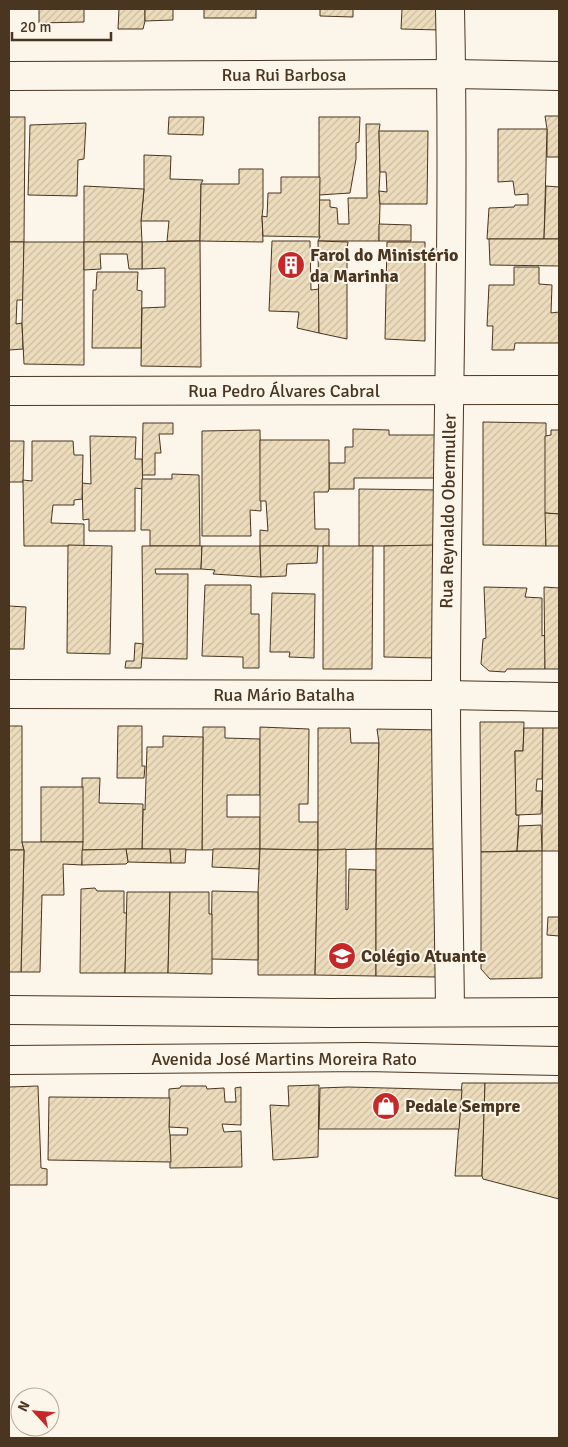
<svg xmlns="http://www.w3.org/2000/svg" width="568" height="1447" font-family="Signika,sans-serif">
<defs>
<pattern id="building-hatch" width="6" height="6" patternUnits="userSpaceOnUse" patternTransform="scale(1.25)"><rect width="6" height="6" fill="#ecdcbc"/><path d="M-1 1l2-2M0 6l6-6M5 7l2-2" fill="none" stroke="#ccbda1"/></pattern>
</defs>
<rect width="100%" height="100%" fill="#fbf6e9"/>
<g fill="url(#building-hatch)" stroke="#4a3520">
<path d="M39,9H84V22L39,23Z"/>
<path d="M119,9H145V21L143,29H118Z"/>
<path d="M145,9H173V20L145,21Z"/>
<rect x="204" y="9" width="52" height="9"/>
<path d="M320,9H353V17L320,16Z"/>
<path d="M402,9H440V30L401,29Z"/>
<path d="M545,116H559V157H547V129Z"/>
<path d="M9,117H25L24,242H9Z"/>
<path d="M169,117H204L203,135L168,134Z"/>
<path d="M319,117H360L359,142L356,143V159L350,193L319,195Z"/>
<path d="M86,123L84,159L78,160L77,196L28,195L30,125Z"/>
<path d="M366,124H380L379,131L380,172L379,191L380,204L379,241H318L320,237L319,235V200H330V207L337,208L338,224H349L348,198H367Z"/>
<path d="M498,129H547L544,239H487L489,208L514,207L515,205H528V194L515,195L513,181L498,182Z"/>
<path d="M379,131H428L427,204H380L379,191L387,192L386,172H380Z"/>
<path d="M144,155L171,156L170,179L203,180L201,184L200,241H167L169,221H141L144,189Z"/>
<path d="M239,169H263V208L262,216L263,242L200,241L201,184H239Z"/>
<path d="M281,177H320L319,235L320,237L263,236L262,216L267,217L268,193H281Z"/>
<path d="M84,186L144,189L141,221L142,242H84Z"/>
<path d="M546,186L559,187V239H544Z"/>
<path d="M379,224L411,225V241H379Z"/>
<path d="M489,239H559V266L490,265Z"/>
<path d="M200,241L201,367L141,366L142,308L165,307V268L142,269V242Z"/>
<path d="M272,241H310L311,290L319,289V333L297,328L299,312L269,311Z"/>
<path d="M318,241L348,242L347,249V339L319,333Z"/>
<path d="M9,242H24L23,300H17L16,324L22,323L23,349L9,350Z"/>
<path d="M24,242H84V365L24,364L22,323Z"/>
<path d="M84,242H142V269H129L127,254H100L101,269L84,270Z"/>
<path d="M387,242H425V341L385,339Z"/>
<path d="M514,267H539V284L552,285L551,313L559,312V343H515L514,350H492L493,326H487L489,285H514Z"/>
<path d="M97,272H138L137,290L142,291L141,348H92L93,290H96Z"/>
<path d="M483,422L546,423V546L483,545Z"/>
<path d="M143,423H173V434H159L161,453H155V475H142Z"/>
<path d="M353,429L389,430V435H439V478H354V489H329V463H345V447H353Z"/>
<path d="M260,430L261,511L250,510L251,536H202V431Z"/>
<path d="M551,430H559V514L545,513V436L551,435Z"/>
<path d="M90,436L136,437L135,459H142L143,489L135,488V531H89V519L83,520L82,483L91,484Z"/>
<path d="M260,440H329V489L328,492H314L315,529H329V546H260V530L268,531L266,501H260Z"/>
<path d="M9,441H24L23,482H9Z"/>
<path d="M32,441H73L74,455H83L82,499L74,500V505H53L51,523L84,524V546H24L23,482V480L32,481Z"/>
<path d="M172,474L199,475L200,546H150V530H141L142,479H172Z"/>
<path d="M359,489L439,490L438,546H359Z"/>
<path d="M545,513L559,514V546H546Z"/>
<path d="M68,545L112,546L110,654L67,653Z"/>
<path d="M433,545L435,658L384,657V546Z"/>
<path d="M142,546H202L201,569H155L156,574H188L187,659L141,658L143,644Z"/>
<path d="M202,546H260L261,577L213,574L215,570L201,569Z"/>
<path d="M260,546H318L317,563L287,564L286,576L261,577Z"/>
<path d="M323,546H373L372,669H323Z"/>
<path d="M205,585H251V614H259V668H243V657L202,656Z"/>
<path d="M484,587L527,588L525,597L542,598V636L545,635V669H507L505,672L489,671L481,664L483,639L486,638Z"/>
<path d="M544,587L559,588V669H545Z"/>
<path d="M272,593L315,594L314,658L289,657L290,652H270Z"/>
<path d="M9,606L26,607L24,649H9Z"/>
<path d="M135,643L143,644L141,668H125L126,661H134Z"/>
<path d="M480,722H524L523,751H515L516,815H519L517,851L481,852Z"/>
<path d="M9,726H22V842L24,850H9Z"/>
<path d="M118,726H142V766H145L144,778H117Z"/>
<path d="M203,727H225V738L260,739V795H227V817H260V849L202,850Z"/>
<path d="M260,727L309,729L308,804H299V822H318V850L260,849Z"/>
<path d="M318,728H350L351,743H379L376,849L318,850Z"/>
<path d="M524,728H543L542,779H537L536,791H542L541,814L516,815L515,751H523Z"/>
<path d="M543,728H559V851H542Z"/>
<path d="M377,729L441,730L439,849H376L379,743Z"/>
<path d="M163,736L203,737L202,850L142,849L143,809L145,810L147,747H163Z"/>
<path d="M82,778H100L99,803L143,804L142,849L82,850Z"/>
<rect x="41" y="787" width="42" height="55"/>
<path d="M541,825L542,851H517L519,826Z"/>
<path d="M22,842H83L82,865L63,864L64,895H42L40,972H21L24,850Z"/>
<path d="M126,849H170L171,863L128,862Z"/>
<path d="M126,849L128,862L126,864L82,865V850Z"/>
<path d="M170,849H186L185,863H171Z"/>
<path d="M213,849H260L259,869L212,867Z"/>
<path d="M260,849L318,850L315,975H258V892Z"/>
<path d="M346,849V910L348,909L349,869L376,870V976L315,975L318,850Z"/>
<path d="M376,849H439L436,977L376,976Z"/>
<path d="M9,850H24L21,972H9Z"/>
<path d="M542,851V978L490,979L481,969V852Z"/>
<path d="M95,888L97,891H124V913H127L125,973H80L81,889Z"/>
<path d="M212,891L258,892V960L211,959Z"/>
<path d="M127,892H170L168,973H125Z"/>
<path d="M170,892H209V914H212V974L168,973Z"/>
<path d="M548,917H559V936L547,935Z"/>
<path d="M462,1083H485L482,1176H455Z"/>
<path d="M485,1083H559V1199L483,1179L482,1176Z"/>
<path d="M319,1085L318,1157L273,1160L270,1105L289,1106L288,1086Z"/>
<path d="M38,1086L41,1168L47,1169V1185H9V1087Z"/>
<path d="M181,1086H206L207,1089L224,1088L225,1102H236L235,1088L241,1087V1125L222,1124L224,1132L241,1131L242,1167L170,1168V1135H187L188,1128L169,1127V1089L180,1088Z"/>
<path d="M348,1087L462,1090L459,1129H319L320,1088Z"/>
<path d="M49,1097L170,1098L169,1127L170,1135L171,1162L48,1160Z"/>
</g>
<g fill="none" stroke-linecap="round" stroke-linejoin="round">
<g stroke="#4a3520" stroke-width="30">
<g id="minor">
<path d="M9,76L452,74L559,76"/>
<path d="M9,391L559,390"/>
<path d="M9,694L446,695L559,697"/>
<path d="M450,1012C449,907 446,801 446,695C446,466 455,237 450,9"/>
</g>
</g>
<g stroke="#4a3520" stroke-width="30">
<g id="tertiary">
<path d="M9,1010L329,1013L559,1012"/>
<path d="M9,1060L365,1057L559,1061"/>
</g>
</g>
<use href="#minor" stroke="#fbf6e9" stroke-width="28"/>
<use href="#tertiary" stroke="#fbf6e9" stroke-width="28"/>
</g>
<defs>
<g id="building-disc" transform="scale(1.4375)"><circle r="9.5" fill="#c62828" stroke="#fbf6e9"/><path d="M-4-6H4V6H1V3H-1V6H-4ZM-2.5-4.3h1.7v1.8h-1.7ZM.8-4.3h1.7v1.8H.8ZM-2.5-1h1.7V.8h-1.7ZM.8-1h1.7V.8H.8Z" fill="#fff"/></g>
<g id="school-disc" transform="scale(1.4375)"><circle r="9.5" fill="#c62828" stroke="#fbf6e9"/><path d="M0-5L7-2L0 1L-7-2ZM-4 1L0 2.5L4 1V4Q0 6-4 4Z" fill="#fff"/></g>
<g id="shop-disc" transform="scale(1.4375)"><circle r="9.5" fill="#c62828" stroke="#fbf6e9"/><path d="M-5-2.5h2.3a2.7 3.5 0 0 1 5.4 0H5L5.5 6h-11ZM-1.5-2.5h3a1.5 2.3 0 0 0-3 0Z" fill="#fff"/></g>
</defs>
<g fill-rule="evenodd">
<use href="#building-disc" x="291" y="265"/>
<use href="#school-disc" x="342" y="956"/>
<use href="#shop-disc" x="386" y="1106"/>
</g>
<g text-anchor="middle" dominant-baseline="central" stroke-width="4" stroke-linejoin="round" paint-order="stroke">
<g font-size="18" fill="#4a3520" stroke="#fbf6e9">
<text x="284" y="75">Rua Rui Barbosa</text>
<text x="284" y="391">Rua Pedro Álvares Cabral</text>
<text transform="translate(448 511) rotate(-89)">Rua Reynaldo Obermuller</text>
<text x="284" y="695">Rua Mário Batalha</text>
<text x="284" y="1059">Avenida José Martins Moreira Rato</text>
</g>
<g font-size="18" font-weight="bold" fill="#4a3520" stroke="#fbf6e9" text-anchor="start">
<text x="310" y="255">Farol do Ministério<tspan x="310" dy="21">da Marinha</tspan></text>
<text x="361" y="956">Colégio Atuante</text>
<text x="405" y="1106">Pedale Sempre</text>
</g>
</g>
<rect width="568" height="1447" fill="none" stroke="#4a3520" stroke-width="20"/>
<g transform="translate(35 1412) rotate(296)"><circle r="24" fill="#fbf6e9" stroke="#b4a999"/>
<path d="M0-4L9 19L0 12L-9 19Z" fill="#c62828"/>
<text y="-8" font-size="14" font-weight="bold" text-anchor="middle" fill="#4a3520">N</text>
</g>
<path d="M12 32v8h99v-8" fill="none" stroke="#4a3520" stroke-width="2.5"/>
<text x="20" y="32" font-size="15" fill="#4a3520" stroke="#fbf6e9" stroke-width="4" paint-order="stroke">20 m</text>
</svg>
